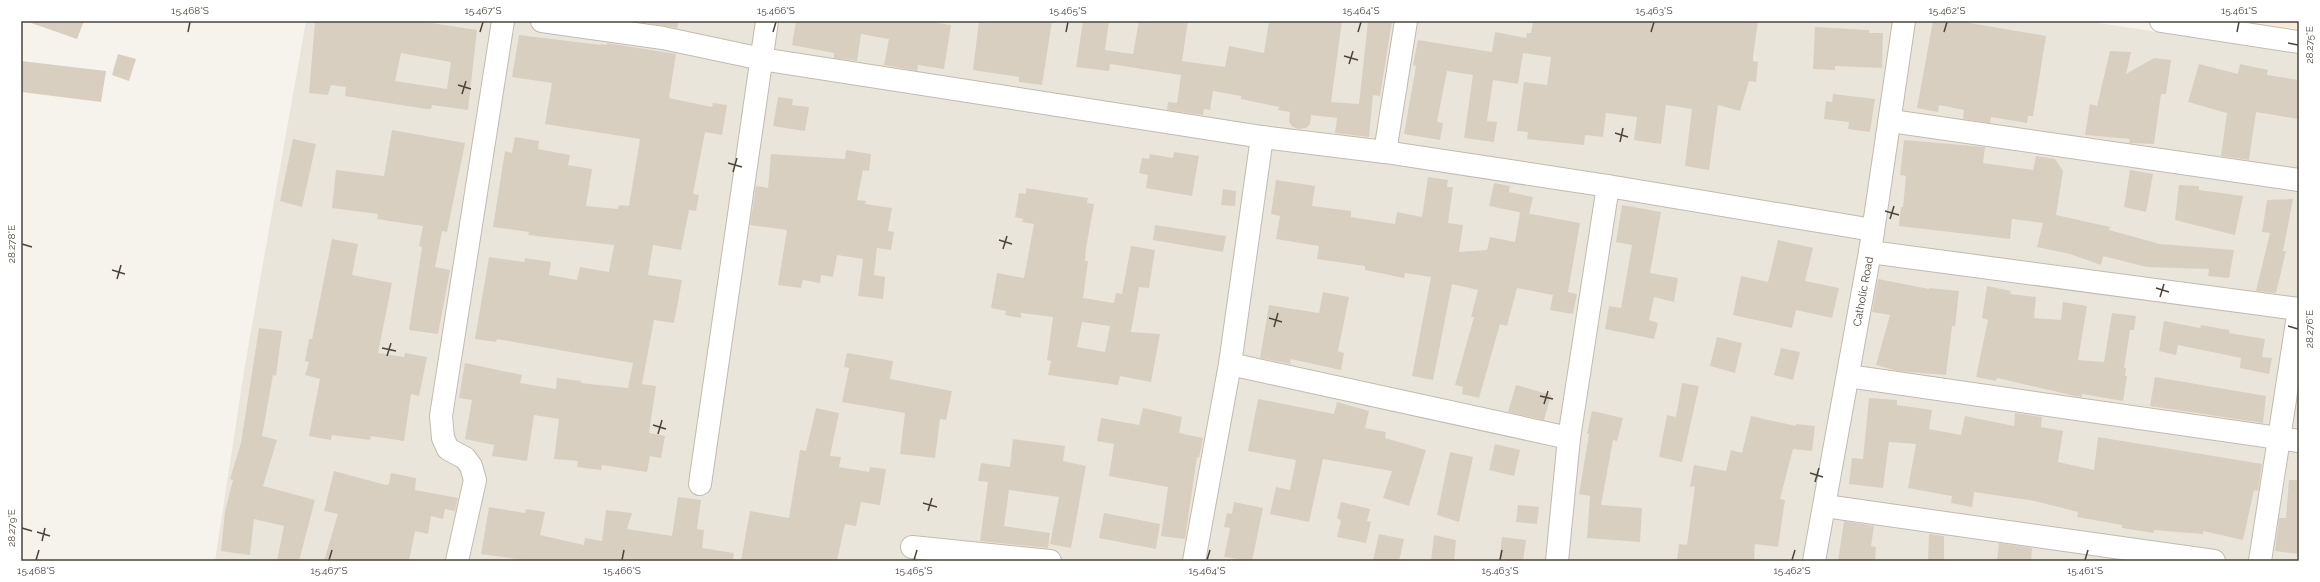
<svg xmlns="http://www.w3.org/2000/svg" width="2320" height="582" font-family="Raleway,sans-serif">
<rect width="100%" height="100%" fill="#f6f3ec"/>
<path fill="#eae5da" d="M306,21H2086L2299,54V561H215L245,365Z"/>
<path fill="#f7ead8" d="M2244,21H2299V29L2276,26Z"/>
<g fill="#d8cfc1" fill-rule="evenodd">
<path d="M32,21H84L77,39L31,23Z"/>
<path d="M315,21H418L477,30L468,110L432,105L431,109H426L345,96L346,87L331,85L328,95L309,93ZM401,53L451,62L447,89L395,81Z"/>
<path d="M632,21H679L677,28Z"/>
<path d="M796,21H926L951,25L944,69L918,65L917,71L884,65L889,39L861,34L857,61L834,58V53L792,45Z"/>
<path d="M979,21H1052L1042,85L1019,82V77L973,70Z"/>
<path d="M1083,21H1109L1105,50L1133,54L1139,21H1188L1182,61L1225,67L1229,46L1264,53L1269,21H1342L1331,102L1359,104L1368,21H1392L1380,96L1373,95L1369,137L1335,133L1337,118L1311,115L1310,124L1306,128L1299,129L1293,127L1289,122L1290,112L1278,110L1279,107L1241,99V96L1213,91L1210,110L1204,109L1203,115L1167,110L1168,102L1177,103L1181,75L1110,64L1109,71L1076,67Z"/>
<path d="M1533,21H1758L1753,57V61L1758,62L1756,82L1749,81L1740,111L1718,105L1709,170L1685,166L1692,109L1666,105L1661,144L1634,140L1637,117L1606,113L1603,137L1585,135L1584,145L1527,139L1528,132L1517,131L1524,82L1547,85L1551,57L1523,53L1518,84L1493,80L1487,121L1497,122L1494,142L1464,138L1473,75L1447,71L1437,122L1443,123L1440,140L1404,134L1416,66L1413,65L1418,40L1492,52L1495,32L1526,38L1527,33H1531Z"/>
<path d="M1933,21H1958L2046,36L2033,116H2028L2027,123L1991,117L1990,123L1963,119L1964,110L1939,105L1938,112L1917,108Z"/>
<path d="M1815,27L1869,30V33H1883L1882,68L1835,66V70L1813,69Z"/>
<path d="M519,35L601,45V44L607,45V43L676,54L669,98L712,107L713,103L727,105L722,135L705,132L693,194L699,195L696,211L689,210L681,250L653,245L648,275L682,280L674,323L654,320L642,384L656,386L649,433L665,436L661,458L650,456L647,472L602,465L601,470L577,467L578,461L554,459L559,419L534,415L527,461L492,456L494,445L465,439L472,400L459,398L465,363L522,375L520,383L556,389L557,378L581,381V383L628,388L633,363L497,339L496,342L475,339L489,257L524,262L525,258L551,262L549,275L577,280L580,267L609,272L614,245L528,235L529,232L493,227L505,151L512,153L515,137L539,141L538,149L570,155L568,165L592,169L586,206L618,209L619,205L629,206L640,139L545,124L552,83L512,77Z"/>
<path d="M2110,51L2131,52L2126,74L2154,58L2171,60L2166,94H2161L2154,144L2129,143L2130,139L2085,135L2090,104L2097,106Z"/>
<path d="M118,54L136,59L129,81L112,75Z"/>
<path d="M21,61L106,71L101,102L21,92Z"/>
<path d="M2199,64L2238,74L2240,64L2268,70L2267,75L2299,80L2298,119L2256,112L2249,160L2221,156L2227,113L2188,102Z"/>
<path d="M1833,94L1875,99L1870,132L1848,129L1849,122L1824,119L1826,101L1832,102Z"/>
<path d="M778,97L793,99L792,105L809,107L805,131L773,126Z"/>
<path d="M392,130L465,143L447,232L442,231L435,267L450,270L438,334L409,330L422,247L419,246L423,226L377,219L378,214L332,208L336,170L384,176Z"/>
<path d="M293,139L316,144L302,207L280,201Z"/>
<path d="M1904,140L1985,147L1983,163L2033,170L2036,156L2055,159L2063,171L2056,215L2110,227L2109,230L2160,244L2234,250L2229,278L2208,276L2209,269L2147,267L2103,256L2101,265L2070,254L2037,247L2043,223L2012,219L2010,239L1899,226L1901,207H1903L1906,176L1900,175Z"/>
<path d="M846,150L871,154L869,171L863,170L857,200L866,201L865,204L892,208L888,231L894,232L891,250L877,248L874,275L885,277L883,299L858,296L863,259L837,255L833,277L821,275L820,283L803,280L801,288L778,285L787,230L750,225L756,186L768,188L771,154L845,159Z"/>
<path d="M1174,152L1199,156L1192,196L1146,188L1148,175L1139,173L1142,158L1149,159L1150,154L1173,158Z"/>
<path d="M2130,170L2153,174L2146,212L2124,207Z"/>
<path d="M1428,177L1448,180L1447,187H1453L1448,223L1463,225L1459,252L1487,250L1490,237L1515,242L1520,212L1580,223L1568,292L1577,294L1573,314L1550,310L1553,295L1517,288L1507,326L1500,324L1479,398L1462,394L1463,387L1455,385L1474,317H1471L1478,290L1452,284L1433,380L1412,376L1431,277L1405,273L1404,278L1365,270V266L1317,259L1319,246L1276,239L1280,216L1271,214L1276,180L1315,186L1312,206L1351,211V217L1395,224L1397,212L1422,217Z"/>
<path d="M1494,183L1510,186L1509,192L1533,197L1529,214L1489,206Z"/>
<path d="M2179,185L2199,186V190L2243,196L2235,235L2175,220Z"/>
<path d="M1026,188L1088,198L1087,203L1094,204L1086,248L1085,261H1088L1083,298L1114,303L1116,293L1122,294L1131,246L1155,250L1149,288L1139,287L1131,332L1160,334L1151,382L1120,376L1118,385L1048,375L1051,361L1047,360L1053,317L1021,313V318L1005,315L1006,311L991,308L997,273L1024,278L1034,224L1022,222L1023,219L1015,217L1019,193L1026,194ZM1082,322L1110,326L1105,352L1077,347Z"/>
<path d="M1223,189L1236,191L1235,206L1221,205Z"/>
<path d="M2293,199L2283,251H2286L2276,293L2256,291L2270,233L2262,232L2267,200Z"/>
<path d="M1622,205L1661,212L1650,273L1678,278L1674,302L1654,297L1649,320L1658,323L1654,339L1605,329L1609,306L1621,308L1632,245L1616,242Z"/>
<path d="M1155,225L1226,236L1223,252L1153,240Z"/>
<path d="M332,239L358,244L352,275L392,283L378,353L404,357L405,353L427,357L419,396L411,394L404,441L371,436L370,440L332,435L331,440L309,436L320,379L305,375L309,362L305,361L309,339H312Z"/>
<path d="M1778,240L1813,248L1805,281L1839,288L1832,318L1796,310L1792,328L1733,315L1741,276L1768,282Z"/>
<path d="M1878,279L1929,289V288L1959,291L1955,326H1952L1946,375L1898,371L1876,365L1890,315L1872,312Z"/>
<path d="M1987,286L2011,291L2010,294L2036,297L2034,318L2061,320L2063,302L2087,306L2078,360L2104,362L2112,313L2136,316L2134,330H2130L2124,368H2126L2125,376H2127L2123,401L2082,394V397L2075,396L1997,378L1996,381L1976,377L1988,320L1982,318Z"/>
<path d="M1323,292L1349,297L1338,351L1344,353L1341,370L1291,359L1290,364L1260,358L1269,305L1319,313Z"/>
<path d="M2164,321L2200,328L2201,325L2229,330V333L2265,339L2262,357L2272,358L2269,374L2240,368L2241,358L2178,345L2176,355L2159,351Z"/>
<path d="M259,328L282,331L276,376L273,375L262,436L277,440L263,486L315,500L299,561H277L284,526L254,519L250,555L221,551L225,512L233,480L230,479L241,443Z"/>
<path d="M1717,337L1742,343L1735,373L1710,366Z"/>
<path d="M1781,348L1800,352L1793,380L1774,375Z"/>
<path d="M847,353L893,361L890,379L952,391L946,420L940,419L935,458L900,454L905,413L842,402L849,368L844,367Z"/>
<path d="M2155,377L2266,396L2263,423L2150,406Z"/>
<path d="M1682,383L1699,386L1682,462L1659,457L1667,415L1676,417Z"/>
<path d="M1516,385L1551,395L1544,420L1508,412Z"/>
<path d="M1869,398L1897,400V405L1932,410L1929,429L1961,435L1965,416L2014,426L2015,413L2042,417L2041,427L2063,431L2058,462L2094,470L2098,437L2262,464L2258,491L2254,490L2243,540L2203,531V534L2154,530V533L2122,528V525L2077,517L2078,512L2035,501L1974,492L1972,507L1951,503L1952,496L1908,488L1916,444L1889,442L1883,488L1849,484L1852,458L1863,459Z"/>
<path d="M1258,399L1334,414L1337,402L1369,411L1365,428L1386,432L1385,438L1426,450L1409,506L1383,498L1392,471L1323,459L1309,522L1270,514L1276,487L1290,490L1296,460L1248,451Z"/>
<path d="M816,408L839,413L830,456L841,457L839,467L869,472L870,467L886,469L880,505L861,502L856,526L845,524L837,561H741L750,511L789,518L800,450L806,451Z"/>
<path d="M1143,408L1182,417L1179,433L1203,438L1199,458L1197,457L1185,539L1161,536L1168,487L1109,476L1114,444L1097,441L1101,418L1139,425Z"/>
<path d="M1592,411L1623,418L1617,441L1613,440L1601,505L1642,508L1640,542L1587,538L1590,496L1579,494L1589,434H1587Z"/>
<path d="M1751,416L1796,426V424L1815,426L1812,451L1793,449L1780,499L1785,500L1778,547L1755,544L1754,561H1677L1679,544L1687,545L1695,486L1690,487L1694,465L1726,471L1731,450L1742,453Z"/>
<path d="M1013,439L1065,446L1063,461L1086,466L1071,548L1050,544L1059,497L1009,490L1004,526L1050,533L1048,548L980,541L988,482L978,481L981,463L1010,467Z"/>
<path d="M1495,444L1520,450L1514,476L1489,470Z"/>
<path d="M1450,452L1473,457L1459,522L1437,515Z"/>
<path d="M334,471L386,485L389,484L391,473L416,478L415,490L458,498L455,511L445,509L443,519L431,516L428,534L415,531L409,561H324L338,514L324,511Z"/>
<path d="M2289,480H2299V554L2275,551L2279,518H2286Z"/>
<path d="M678,497L701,500L697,529L704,530L702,548L734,553L733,561H531L481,554L489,507L525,513L526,509L545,512L540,535L584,545L585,538L602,541L606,510L632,513L627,529L672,536Z"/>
<path d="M1234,502L1263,508L1252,561L1224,557L1230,528L1224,527L1227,513L1232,514Z"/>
<path d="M1341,502L1370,509L1367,521L1371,522L1366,543L1337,537L1341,521L1337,518Z"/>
<path d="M1518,505L1539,507L1537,524L1516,522Z"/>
<path d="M1104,513L1160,524L1156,549L1099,538Z"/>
<path d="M1844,521L1874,526L1871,546L1876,547L1875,561H1838Z"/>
<path d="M1379,534L1404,539L1399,561H1373Z"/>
<path d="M1929,534L1944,536V561H1928Z"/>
<path d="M1434,535L1456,540L1454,561H1431Z"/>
<path d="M1502,537L1526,540L1523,561H1499Z"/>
<path d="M1999,543L2032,548L2031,561H1997Z"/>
</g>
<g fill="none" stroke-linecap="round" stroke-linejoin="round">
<g stroke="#c2bbae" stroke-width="24">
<g id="minor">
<path d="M542,21L663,38L762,59L1262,137L1385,152L1608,186L1873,230"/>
<path d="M2161,21L2299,42"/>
<path d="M1891,121L2299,180"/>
<path d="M1385,152L1406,21"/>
<path d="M1870,252L2299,309"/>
<path d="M1230,364L1569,438"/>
<path d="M1848,376L2299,441"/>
<path d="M700,484L767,21"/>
<path d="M1825,506L2214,561"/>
<path d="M912,547L1050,561"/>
<path d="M457,561L475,480L471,466L465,458L448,449L443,438L441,416L503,21"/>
<path d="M1194,561L1230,364L1262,137"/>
<path d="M1557,561L1569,438L1608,186"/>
<path id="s1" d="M1814,561L1870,252L1904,21"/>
<path d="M2260,561L2299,309"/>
</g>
</g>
<use href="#minor" stroke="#fff" stroke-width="22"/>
</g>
<path fill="none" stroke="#4b4439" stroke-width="1.5" d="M188,32L190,22M480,32L483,22M773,32L776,22M1066,32L1068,22M1358,32L1361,22M1651,32L1654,22M1944,32L1947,22M2237,32L2239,22M2288,43L2298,45M1344,56L1358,60M1349,64L1353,51M458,85L471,89M462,94L466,81M1615,133L1628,137M1620,142L1623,128M728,163L742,167M733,172L737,158M1885,211L1899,215M1890,219L1894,206M999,240L1012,244M22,244L32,247M1003,249L1007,236M112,270L125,274M117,279L121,265M2156,288L2169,292M2160,297L2164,284M1269,318L1282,322M2288,326L2298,329M1274,327L1278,313M382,348L396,351M387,356L391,343M1540,396L1553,399M1544,404L1548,391M653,425L666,429M658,434L662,420M1810,473L1823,477M1815,482L1819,468M923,503L937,507M928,511L932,498M22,528L32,531M37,532L50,536M42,541L45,528M36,560L39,550M329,560L332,550M622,560L624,550M914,560L917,550M1207,560L1210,550M1500,560L1502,550M1792,560L1795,550M2085,560L2088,550"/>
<g text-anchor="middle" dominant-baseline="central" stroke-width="3" stroke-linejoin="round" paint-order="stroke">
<g font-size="11" fill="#4b4439" stroke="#fff">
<text stroke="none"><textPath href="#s1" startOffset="274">Catholic Road</textPath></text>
</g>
</g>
<rect width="2320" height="582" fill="none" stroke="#ffffff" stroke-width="44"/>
<rect x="22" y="22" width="2276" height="538" fill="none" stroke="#4b4439" stroke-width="1.5"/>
<g font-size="10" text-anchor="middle" fill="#4b4439">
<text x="190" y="14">15.468°S</text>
<text x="483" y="14">15.467°S</text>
<text x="776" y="14">15.466°S</text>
<text x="1068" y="14">15.465°S</text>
<text x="1361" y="14">15.464°S</text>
<text x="1654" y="14">15.463°S</text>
<text x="1947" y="14">15.462°S</text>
<text x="2239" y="14">15.461°S</text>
<text transform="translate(2309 45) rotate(-90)" y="4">28.275°E</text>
<text transform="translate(11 244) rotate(-90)" y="4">28.278°E</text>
<text transform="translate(2309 329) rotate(-90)" y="4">28.276°E</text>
<text transform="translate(11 528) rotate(-90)" y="4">28.279°E</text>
<text x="36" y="574">15.468°S</text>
<text x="329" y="574">15.467°S</text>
<text x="622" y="574">15.466°S</text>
<text x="914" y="574">15.465°S</text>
<text x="1207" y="574">15.464°S</text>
<text x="1500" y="574">15.463°S</text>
<text x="1792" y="574">15.462°S</text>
<text x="2085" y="574">15.461°S</text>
</g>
</svg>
